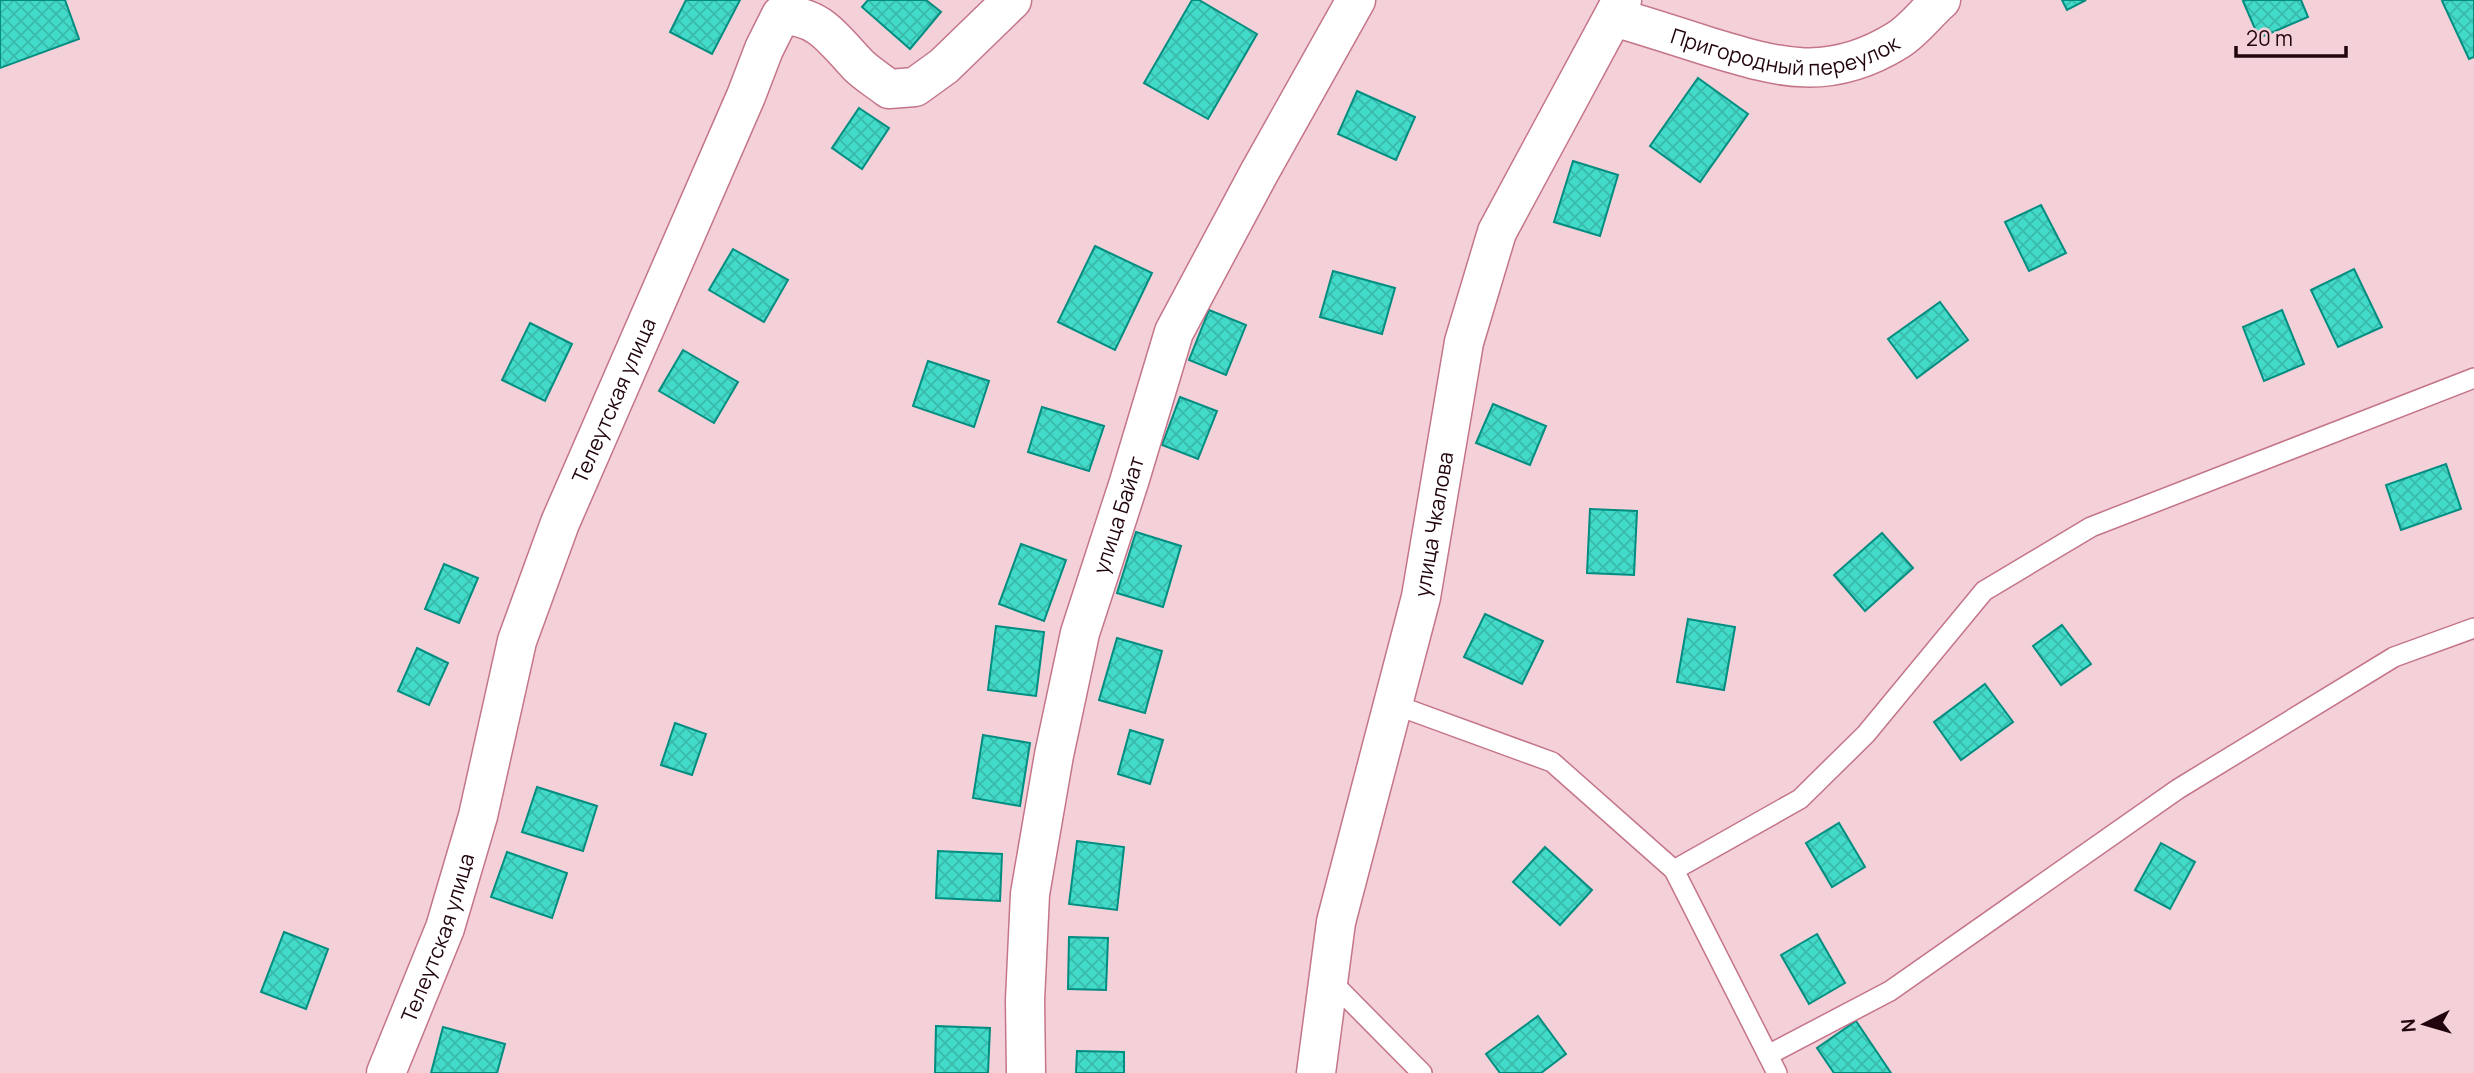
<svg xmlns="http://www.w3.org/2000/svg" width="2474" height="1073" font-family="Manrope,sans-serif">
<defs>
<pattern id="building-cross-hatch" width="8" height="8" patternUnits="userSpaceOnUse" patternTransform="scale(1.75)"><rect width="8" height="8" fill="#42dac8"/><path d="M0 0l8 8M0 8l8-8" fill="none" stroke="#3abaab"/></pattern>
</defs>
<rect width="100%" height="100%" fill="#f4d0d8"/>
<g fill="url(#building-cross-hatch)" stroke="#038d80" stroke-width="2">
<path d="M0,0H65L79,39L0,68Z"/>
<path d="M686,0H740L712,54L670,32Z"/>
<path d="M868,0H926L941,12L910,49L862,7Z"/>
<path d="M1192,0H1199L1257,34L1208,119L1144,83Z"/>
<path d="M2062,0H2086L2067,10Z"/>
<path d="M2246,0H2301L2308,17L2259,38L2243,1Z"/>
<path d="M2444,0H2474V57L2469,59L2442,1Z"/>
<path d="M1698,78L1748,114L1700,182L1650,146Z"/>
<path d="M1357,91L1415,117L1396,160L1338,134Z"/>
<path d="M859,108L889,128L862,169L832,148Z"/>
<path d="M1573,161L1618,175L1600,236L1554,222Z"/>
<path d="M2041,205L2066,253L2029,271L2005,222Z"/>
<path d="M1095,246L1152,273L1115,350L1058,322Z"/>
<path d="M733,249L788,280L764,322L709,290Z"/>
<path d="M2354,269L2382,327L2338,347L2311,290Z"/>
<path d="M1333,271L1395,288L1382,334L1320,317Z"/>
<path d="M1940,302L1968,340L1917,378L1888,339Z"/>
<path d="M1209,310L1246,325L1226,375L1189,360Z"/>
<path d="M2282,310L2304,364L2264,381L2243,327Z"/>
<path d="M530,323L572,344L545,401L502,380Z"/>
<path d="M683,350L738,382L714,423L659,391Z"/>
<path d="M928,361L989,381L974,427L913,406Z"/>
<path d="M1180,397L1217,411L1198,459L1162,445Z"/>
<path d="M1493,404L1546,426L1530,465L1476,443Z"/>
<path d="M1042,407L1104,426L1089,471L1028,452Z"/>
<path d="M2446,464L2461,509L2401,530L2386,485Z"/>
<path d="M1590,509L1637,511L1634,575L1587,573Z"/>
<path d="M1136,532L1181,546L1163,607L1117,593Z"/>
<path d="M1882,533L1913,568L1865,611L1834,575Z"/>
<path d="M1021,544L1066,560L1044,621L999,604Z"/>
<path d="M444,564L478,578L459,623L425,609Z"/>
<path d="M1485,614L1543,641L1522,684L1464,657Z"/>
<path d="M1688,619L1735,627L1724,690L1677,682Z"/>
<path d="M2062,625L2091,664L2061,685L2033,646Z"/>
<path d="M996,626L1044,632L1036,696L988,690Z"/>
<path d="M1117,638L1162,651L1145,713L1099,700Z"/>
<path d="M417,648L448,663L429,705L398,691Z"/>
<path d="M1985,684L2013,722L1961,760L1934,722Z"/>
<path d="M675,723L706,734L692,775L661,765Z"/>
<path d="M1130,730L1163,740L1150,784L1118,774Z"/>
<path d="M983,735L1030,743L1020,806L973,798Z"/>
<path d="M537,787L597,806L583,851L522,832Z"/>
<path d="M1839,823L1865,867L1832,887L1806,843Z"/>
<path d="M1077,841L1124,847L1117,910L1069,904Z"/>
<path d="M2161,843L2195,862L2170,909L2135,890Z"/>
<path d="M1545,847L1592,890L1560,925L1513,882Z"/>
<path d="M938,851L1002,854L1000,901L936,898Z"/>
<path d="M507,852L567,873L552,918L491,897Z"/>
<path d="M284,932L328,949L306,1009L261,992Z"/>
<path d="M1817,934L1845,983L1809,1004L1781,955Z"/>
<path d="M1069,937L1108,938L1106,990L1068,989Z"/>
<path d="M1538,1016L1566,1054L1541,1073H1500L1486,1054Z"/>
<path d="M1856,1021L1891,1073H1834L1817,1048Z"/>
<path d="M936,1026L990,1028L988,1073H935Z"/>
<path d="M443,1027L505,1044L497,1073H431Z"/>
<path d="M1077,1051L1124,1052V1073H1076Z"/>
</g>
<g fill="none" stroke-linecap="round" stroke-linejoin="round">
<g stroke="#c47589" stroke-width="22">
<g id="lane">
<path d="M1393,704L1552,762L1674,870L1777,1073"/>
<path d="M1674,870L1800,799L1866,734L1984,591L2091,527L2474,378"/>
<path d="M1328,978L1422,1073"/>
<path d="M1768,1055L1890,991L2178,789L2394,657L2474,628"/>
</g>
</g>
<g stroke="#c47589" stroke-width="41">
<g id="street">
<path id="s1" d="M1614,17C1645,26 1676,36 1707,46C1779,68 1829,83 1898,40C1914,30 1927,12 1941,0"/>
<path id="s2" d="M386,1073L445,928L478,816L517,641L560,523L746,96L764,49L781,15C821,16 833,39 858,65C867,74 879,81 889,89L915,87L944,66L1012,0"/>
<path id="s3" d="M1026,1073L1025,1000L1030,894L1054,755L1080,633L1129,482L1174,332L1259,173L1356,0"/>
<path id="s4" d="M1316,1073L1336,922L1421,597L1464,342L1497,232L1622,0"/>
</g>
</g>
<use href="#lane" stroke="#fff" stroke-width="19"/>
<use href="#street" stroke="#fff" stroke-width="38"/>
</g>
<g text-anchor="middle" dominant-baseline="central" stroke-width="6" stroke-linejoin="round" paint-order="stroke">
<g font-size="21" fill="#21050e" stroke="#f4d0d8">
<text stroke="none"><textPath href="#s1" startOffset="178">Пригородный переулок</textPath></text>
<text stroke="none"><textPath href="#s2" startOffset="712">Телеутская улица</textPath></text>
<text stroke="none"><textPath href="#s3" startOffset="569">улица Байат</textPath></text>
<text stroke="none"><textPath href="#s4" startOffset="562">улица Чкалова</textPath></text>
<text stroke="none"><textPath href="#s2" startOffset="145">Телеутская улица</textPath></text>
</g>
</g>
<g transform="translate(2425 1024) rotate(265)" stroke="#f4d0d8" stroke-width="5" paint-order="stroke">
<path d="M0-5L12 26L0 18L-12 26Z" fill="#21050e"/>
<text y="-10" font-size="19" font-weight="bold" text-anchor="middle" fill="#21050e">N</text>
</g>
<path d="M2236 46v10h110v-10" fill="none" stroke="#21050e" stroke-width="3.5"/>
<text x="2246" y="46" font-size="21" fill="#21050e" stroke="#f4d0d8" stroke-width="5" paint-order="stroke">20 m</text>
</svg>
